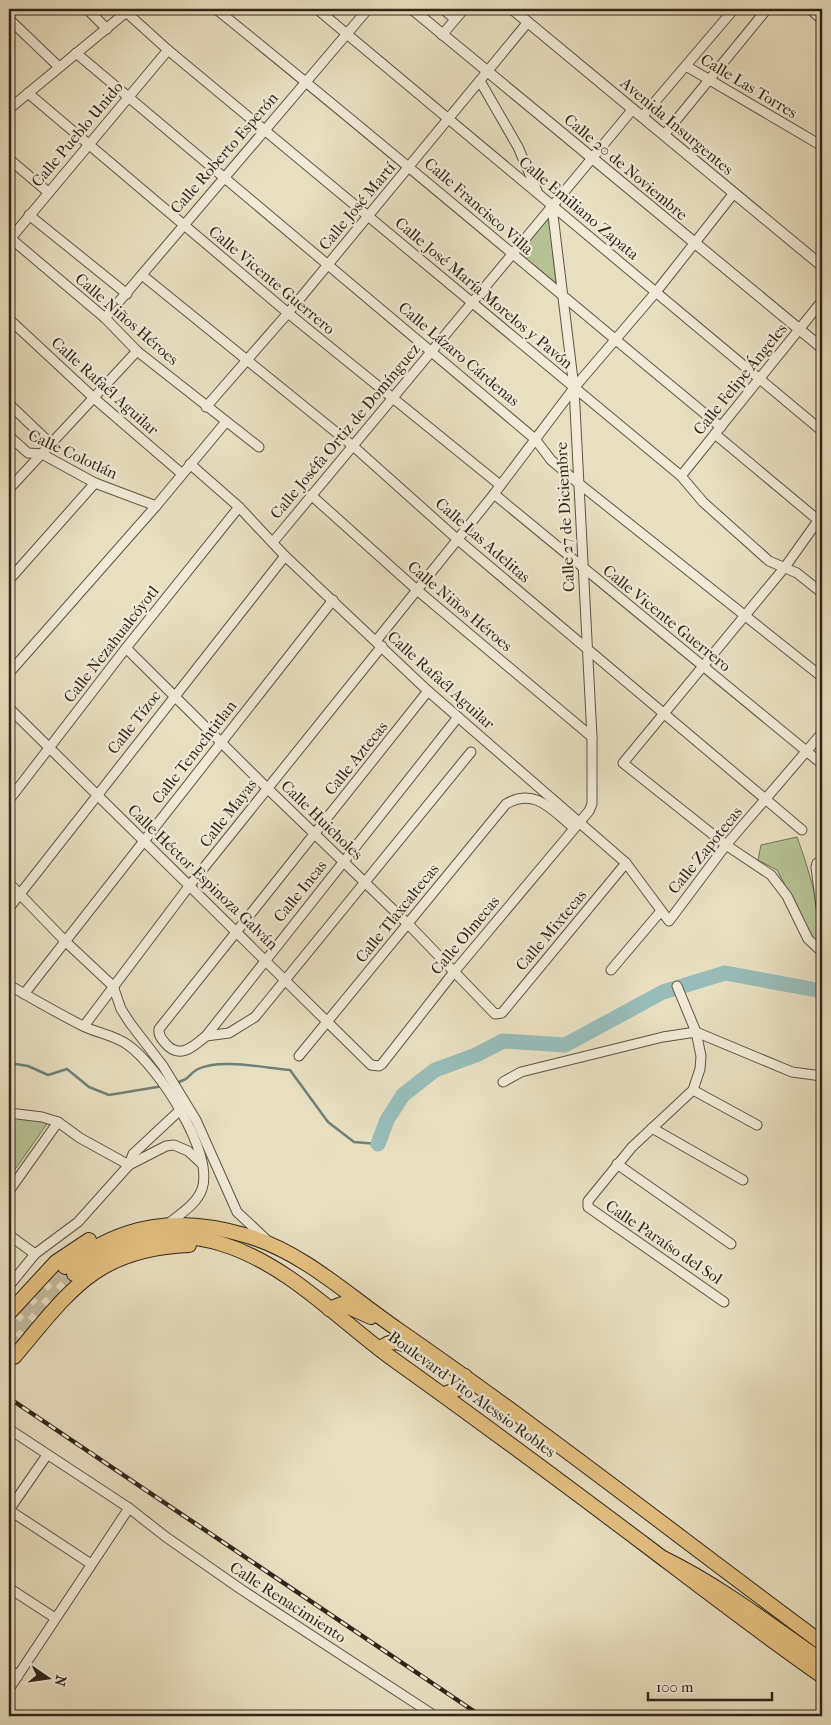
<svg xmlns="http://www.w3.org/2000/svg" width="831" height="1725" font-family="'IM FELL French Canon',serif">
<rect width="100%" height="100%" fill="#e8dfc1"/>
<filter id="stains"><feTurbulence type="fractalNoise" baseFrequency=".004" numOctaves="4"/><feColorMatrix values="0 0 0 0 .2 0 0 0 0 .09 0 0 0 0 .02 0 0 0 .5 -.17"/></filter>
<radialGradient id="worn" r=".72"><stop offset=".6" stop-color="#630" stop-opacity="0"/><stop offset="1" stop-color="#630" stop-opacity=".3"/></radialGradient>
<g fill="#b5c293" stroke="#727456">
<path d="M549,216L556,283L519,253Z"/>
<path d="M797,837C809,870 822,913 822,948L818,947L777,870L758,860L761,845Z"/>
<path d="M10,1117L49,1121L9,1178V1119Z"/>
</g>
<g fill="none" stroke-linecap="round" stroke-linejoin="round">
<g stroke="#6e8079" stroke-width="2.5">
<path d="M9,1063L28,1066L48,1075L67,1069L89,1087L109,1095L163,1086"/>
<path d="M175,1083C191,1079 187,1075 198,1069C220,1058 265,1068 290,1070L328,1122L354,1142L378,1144"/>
</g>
<path stroke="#98bcb9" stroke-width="15" d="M378,1144L387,1120L403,1095L435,1070L476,1055L503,1041L565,1045L663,992L725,973L822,991"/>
<g stroke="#c3ba9f" stroke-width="14" stroke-dasharray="14 7" stroke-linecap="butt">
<path d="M9,1331L30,1303L65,1267"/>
<path d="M9,1348L37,1312L74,1274"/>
</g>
<g stroke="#5e5443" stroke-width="11">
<g id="minor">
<path d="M87,9L107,29"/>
<path d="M216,9C386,146 552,288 721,427"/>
<path d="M317,9L822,431"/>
<path d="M443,9L455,19"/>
<path d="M810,9L822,20"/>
<path d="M126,12L168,50L681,476L703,502L769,561L797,573L822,593"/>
<path d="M9,19L59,67"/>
<path d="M442,35L464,9"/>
<path d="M76,53L535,439L551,460L577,482L822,677"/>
<path d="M686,66L822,146"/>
<path d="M480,81L518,147L537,191"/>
<path d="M28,93L288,313L500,485"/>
<path d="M9,109L130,9"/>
<path d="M642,117L734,9"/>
<path d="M664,135L767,9"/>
<path d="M9,159L48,192"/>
<path d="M29,215L127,294"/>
<path d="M9,237L105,318L137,351L259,447"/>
<path d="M11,238L168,50"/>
<path d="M142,275L353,446L457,539L802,830"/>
<path d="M105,318L368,9"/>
<path d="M9,319L95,399L181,473"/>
<path d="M9,404L51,444"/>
<path d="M206,407L288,313L528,22"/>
<path d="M715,434L818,520"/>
<path d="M9,436L28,453L42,454L95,483L156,506"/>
<path d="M190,464L239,507L285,556L428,691L626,863L669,921L726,845L822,733"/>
<path d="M681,476L822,301"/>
<path d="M9,489L137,351"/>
<path d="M494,494L822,764"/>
<path d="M311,495L417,590L592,737"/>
<path d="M822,515L785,567L623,763L726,845L771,875L787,896L808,939L822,952"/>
<path d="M273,542L633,109"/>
<path d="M9,580L95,483"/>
<path d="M376,641L494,494L574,388L656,292L734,193"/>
<path d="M126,648L267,788L408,924L495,1014L502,1013L626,863"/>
<path d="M9,673L156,506L225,423"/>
<path d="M428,691L159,1029C158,1036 162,1039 165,1043C179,1060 193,1047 206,1036L458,717"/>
<path d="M9,708L371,1065L379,1066L382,1064L454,972L589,811L592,804V737L574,388L552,207"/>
<path d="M9,800L126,648L239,507"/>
<path d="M822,861L817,863L816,867L822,915"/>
<path d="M9,883L66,942L113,986L121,1009L130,1023L163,1066L196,1120L237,1212L268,1241"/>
<path d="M9,908L285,556"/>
<path d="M611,970L661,911"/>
<path d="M9,985C33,999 57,1013 83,1026C97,1033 114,1035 128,1045C157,1065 215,1153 202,1189C197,1204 180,1214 168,1224"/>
<path d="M677,986L696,1032L701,1056L700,1069L693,1090L632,1147L588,1201V1207L724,1302"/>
<path d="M24,994L333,600"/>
<path d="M84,1026L190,885L382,646"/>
<path d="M696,1032L792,1072L822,1076"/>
<path d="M206,1036L229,1033L255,1017L471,752"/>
<path d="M299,1056L506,804C535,787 552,810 574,828"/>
<path d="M503,1082L521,1072L663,1037L696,1032"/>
<path d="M693,1090L757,1125"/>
<path d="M9,1113L42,1117L58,1122L80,1138L129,1165"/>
<path d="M652,1128L743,1180"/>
<path d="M617,1164L731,1244"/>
<path d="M129,1165L133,1154L179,1111"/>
<path d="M9,1191L58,1122"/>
<path d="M9,1235L35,1254"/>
<path d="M9,1286L35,1254L78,1222L129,1165L166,1146L174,1145L188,1151L201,1163"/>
<path d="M9,1429L129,1508L166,1537L242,1590L435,1716"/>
<path d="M9,1510L91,1564"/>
<path d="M9,1510L47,1455"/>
<path d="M9,1588L55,1618"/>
<path d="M9,1669L18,1676"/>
<path d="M9,1689L129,1508"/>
</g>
</g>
<g stroke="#5e5443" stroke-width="12">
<g id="tertiary">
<path d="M412,9L822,348"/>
<path d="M512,9L822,266"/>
</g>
</g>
<g stroke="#302519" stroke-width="16">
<g id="primary">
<path d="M65,1267C123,1223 179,1215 248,1236C304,1253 349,1296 397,1329C542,1429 680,1538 822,1643"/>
<path d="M74,1274C117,1241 169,1227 222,1244C287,1264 337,1318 390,1357C477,1419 563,1483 648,1547C706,1591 763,1635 822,1676"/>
<path d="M329,1309L342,1304L371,1317"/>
<path d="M9,1313L56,1262L89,1240"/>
<path d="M380,1349C392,1337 402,1343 415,1350"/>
<path d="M9,1358L14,1357C70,1291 95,1249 189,1245"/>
<path d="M444,1394L458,1389L465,1376"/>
</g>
</g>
<g stroke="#302519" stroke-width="16">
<path id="trunk" d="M663,1558C722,1587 769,1624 822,1661"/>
</g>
<use href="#minor" stroke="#f0ead7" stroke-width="9"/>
<use href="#tertiary" stroke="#f0ead7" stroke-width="10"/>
<use href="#primary" stroke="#e4c080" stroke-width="14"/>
<use href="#trunk" stroke="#e4c080" stroke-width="14"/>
<g stroke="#302519" stroke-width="4.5">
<path id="rail" d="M9,1398L481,1716"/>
</g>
<use href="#rail" stroke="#f0ead7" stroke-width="2.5" stroke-dasharray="8" stroke-linecap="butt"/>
</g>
<g text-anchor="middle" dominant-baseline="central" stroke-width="4.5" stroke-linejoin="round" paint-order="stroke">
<g font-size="16" fill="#302519" stroke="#f0ead7">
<text transform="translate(749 86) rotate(31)">Calle Las Torres</text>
<text transform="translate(677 126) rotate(40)">Avenida Insurgentes</text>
<text transform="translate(77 134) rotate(-50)">Calle Pueblo Unido</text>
<text transform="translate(224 153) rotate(-49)">Calle Roberto Esperón</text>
<text transform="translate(626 167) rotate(40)">Calle 20 de Noviembre</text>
<text transform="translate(357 206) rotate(-50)">Calle José Martí</text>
<text transform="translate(479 206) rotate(41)">Calle Francisco Villa</text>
<text transform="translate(579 208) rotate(40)">Calle Emiliano Zapata</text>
<text transform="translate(272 280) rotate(40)">Calle Vicente Guerrero</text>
<text transform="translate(484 293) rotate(40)">Calle José María Morelos y Pavón</text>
<text transform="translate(127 319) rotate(41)">Calle Niños Héroes</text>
<text transform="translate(459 354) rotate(40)">Calle Lázaro Cárdenas</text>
<text transform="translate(740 379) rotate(-51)">Calle Felipe Ángeles</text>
<text transform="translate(105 386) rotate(42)">Calle Rafaél Aguilar</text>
<text transform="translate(345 431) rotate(-50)">Calle Joséfa Ortiz de Domínguez</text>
<text transform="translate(73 454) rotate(25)">Calle Colotlán</text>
<text transform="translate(565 517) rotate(-93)">Calle 27 de Diciembre</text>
<text transform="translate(483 540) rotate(41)">Calle Las Adelitas</text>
<text transform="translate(460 606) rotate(40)">Calle Niños Héroes</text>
<text transform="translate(667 618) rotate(39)">Calle Vicente Guerrero</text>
<text transform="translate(111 644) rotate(-52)">Calle Nezahualcóyotl</text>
<text transform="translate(441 680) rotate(42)">Calle Rafaél Aguilar</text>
<text transform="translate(134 722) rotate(-52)">Calle Tízoc</text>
<text transform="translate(194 752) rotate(-52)">Calle Tenochtitlan</text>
<text transform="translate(356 758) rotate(-51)">Calle Aztecas</text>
<text transform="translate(228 813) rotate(-52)">Calle Mayas</text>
<text transform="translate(322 820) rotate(44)">Calle Huicholes</text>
<text transform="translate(705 850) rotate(-51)">Calle Zapotecas</text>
<text transform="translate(203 877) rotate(44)">Calle Héctor Espinoza Galván</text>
<text transform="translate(300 891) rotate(-51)">Calle Incas</text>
<text transform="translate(397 913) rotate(-51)">Calle Tlaxcaltecas</text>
<text transform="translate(551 930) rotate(-50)">Calle Mixtecas</text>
<text transform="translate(465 935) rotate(-50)">Calle Olmecas</text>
<text transform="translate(664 1242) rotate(34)">Calle Paraíso del Sol</text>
<text transform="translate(472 1394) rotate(36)">Boulevard Vito Alessio Robles</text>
<text transform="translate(288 1602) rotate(33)">Calle Renacimiento</text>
</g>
</g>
<rect width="831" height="1725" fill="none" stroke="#e8dfc1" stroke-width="30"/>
<rect x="10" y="10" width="811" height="1705" fill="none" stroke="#302519" stroke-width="2.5"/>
<rect x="15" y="15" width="801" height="1695" fill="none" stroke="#302519"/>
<g transform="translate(48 1678) rotate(103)" stroke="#f0ead7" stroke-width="4" paint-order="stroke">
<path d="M0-4L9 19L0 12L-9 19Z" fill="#302519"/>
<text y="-8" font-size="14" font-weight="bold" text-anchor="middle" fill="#302519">N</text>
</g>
<path d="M648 1692v8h124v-8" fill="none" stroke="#302519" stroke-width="2.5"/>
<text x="656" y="1692" font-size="15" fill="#302519" stroke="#f0ead7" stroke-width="4" paint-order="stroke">100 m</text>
<rect width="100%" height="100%" filter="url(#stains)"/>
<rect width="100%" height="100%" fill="url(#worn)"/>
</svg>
